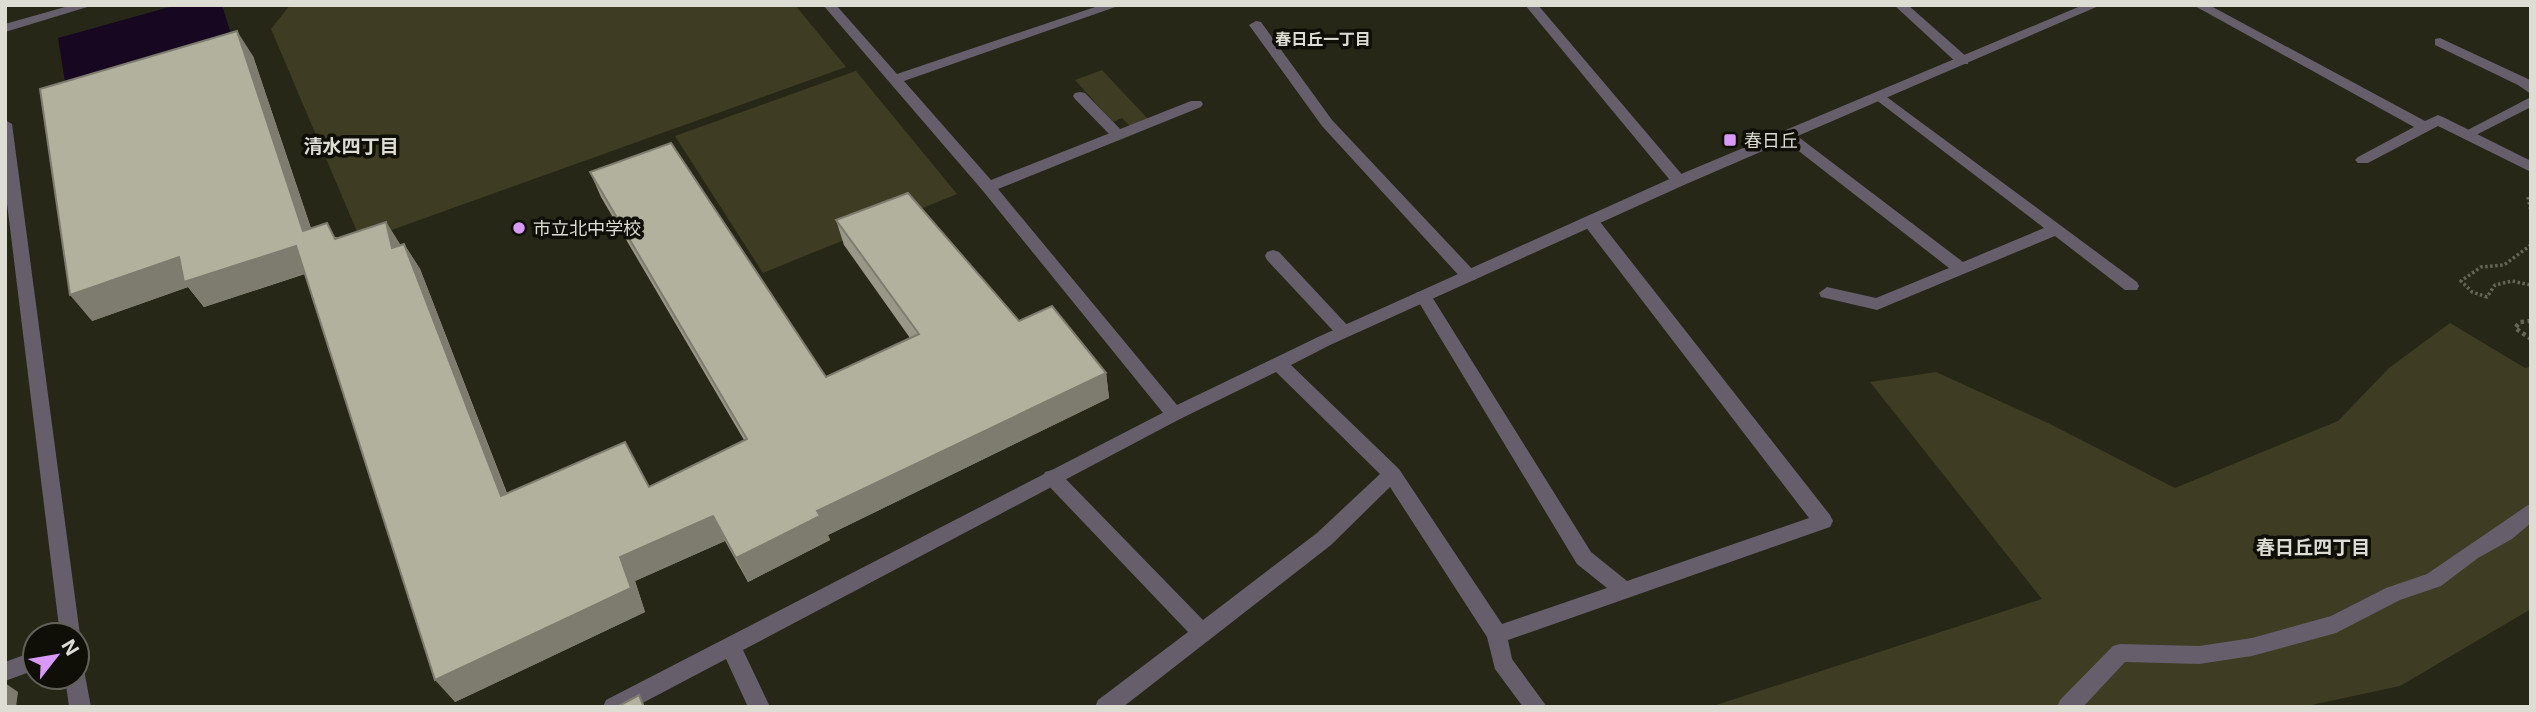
<svg xmlns="http://www.w3.org/2000/svg" width="2536" height="712" font-family="Inter,'Noto Sans JP',sans-serif">
<rect width="100%" height="100%" fill="#272717"/>
<g fill="#3e3c22">
<path d="M290,5H795L846,67L361,241L271,29Z"/>
<path d="M1102,70L1148,119L1130,126L1122,118L1113,122L1075,80Z"/>
<path d="M856,71L957,194L763,273L675,136Z"/>
<path d="M2450,323L2525,368L2531,367V609L2400,686L2302,707H1710L2042,599L1870,382L1936,372L2050,424L2175,488L2338,421L2389,368Z"/>
</g>
<path fill="#180720" d="M177,5H222L231,34L65,82L58,38Z"/>
<g fill="none" stroke-linecap="round" stroke-linejoin="round">
<g stroke="#666658" stroke-width="3.5" stroke-dasharray="2.5 2.5" stroke-linecap="butt">
<path d="M2528,197L2531,211"/>
<path d="M2531,245L2504,265L2481,267L2461,281L2472,292L2487,297L2495,285L2512,281L2531,285"/>
</g>
<path stroke="#666658" stroke-width="4.5" stroke-dasharray="3.5 3.5" stroke-linecap="butt" d="M2531,321L2520,322L2515,328L2531,339"/>
<g fill="#675e6c" fill-rule="evenodd">
<path d="M2440,38L2528,79L2531,82V94L2518,85L2435,45V39Z"/>
<path d="M1080,92L1085,93L1123,132L1125,135L1123,138H1113L1075,99L1073,96L1075,93Z"/>
<path d="M2531,97V107L2472,137H2462L2460,134Z"/>
</g>
<g fill="#675e6c" fill-rule="evenodd">
<path d="M72,5H94L5,32V24Z"/>
<path d="M823,5H836L897,74L1101,5H1121L904,81L991,180L1191,101H1201L1203,104L1201,107L998,189L1177,405L1318,337H1330L1333,341L1330,345L1291,365L1399,469L1502,624L1607,588L1577,564L1415,296L1417,292H1429L1591,552L1627,581L1809,518L1585,226L1583,222L1585,218H1597L1830,515L1833,521L1830,527L1508,640L1512,659L1547,707H1523L1495,669L1487,637L1390,487L1331,545L1123,707H1095L1098,700L1188,632L1045,482L1043,477L1045,472L1052,470L1059,472L1203,620L1317,533L1380,474L1276,372L1180,419H1168L983,191Z"/>
<path d="M1525,5H1538L1684,177L1687,181L1684,185H1674Z"/>
<path d="M1894,5H1908L1968,58V64H1958Z"/>
<path d="M2193,5H2209L2425,121L2438,115L2443,117L2531,161V172L2438,126L2368,163H2358L2355,160L2358,157L2414,127Z"/>
<path d="M1256,21L1261,22L1332,120L1475,272L1477,276L1475,280H1463L1322,126L1249,25Z"/>
<path d="M1880,92L2137,282L2139,286L2137,290H2125L2055,236L1877,310L1821,297L1819,293L1827,287L1876,298L1949,268L1782,138L1780,135L1782,132H1792L1963,262L2044,228L1875,99L1873,96Z"/>
<path d="M5,120L12,124L80,635L77,642V635H60L5,187Z"/>
<path d="M1273,250L1279,252L1350,328L1353,332L1350,336H1338L1267,260L1265,256L1267,252Z"/>
<path d="M2531,503V523L2512,539L2478,558L2441,586L2400,600L2336,633L2252,656L2199,664L2125,662L2083,707H2057L2060,700L2113,646L2120,644L2199,646L2252,638L2331,616L2386,588L2427,574Z"/>
<path d="M35,651V670L5,681V662Z"/>
<path d="M77,668L84,670L91,707H69L65,677H77Z"/>
</g>
<g fill="#675e6c" fill-rule="evenodd">
<path d="M2083,5H2101L1684,185L1330,345H1318L1315,341L1318,337L1674,177Z"/>
<path d="M1174,407L1180,409L1183,414L1180,419L743,650L770,707H748L726,659L635,707H603L606,700Z"/>
</g>
</g>
<path fill="#999888" d="M253,56L311,228L338,238L386,222L400,245L404,244L420,269L507,493L649,487L744,440L601,197L590,172L826,377L910,338L844,245L836,220L1019,321L1106,373L1109,398L828,535L830,540L748,582L725,541L635,581L645,612L455,702L305,274L204,307L188,287L92,321Z"/>
<g fill="#7d7c6f">
<path d="M237,31L253,56L320,256L303,231Z"/>
<path d="M386,222L402,247L392,248Z"/>
<path d="M404,244L420,269L517,520L501,496Z"/>
<path d="M296,246L313,271L204,307L188,287L92,321L70,295L179,257Z"/>
<path d="M1106,373L1109,398L828,535L830,540L748,582L736,558L817,511Z"/>
<path d="M713,516L725,541L635,581L645,612L455,702L435,680L620,557Z"/>
<path d="M5,683L18,692L16,707H5Z"/>
</g>
<g fill="#b2b19e" stroke="#7d7c6f" stroke-width="2">
<path d="M237,31L303,231L327,223L335,239L386,222L392,248L404,244L501,496L625,442L649,487L747,439L590,172L671,143L826,377L919,334L836,220L908,193L1019,321L1052,306L1106,373L817,511L820,516L736,558L713,516L620,557L631,588L435,680L296,246L184,282L179,257L70,295L40,89Z"/>
<path d="M639,695L644,707H617Z"/>
</g>
<g fill="#d99af7" stroke="#0f0f08" stroke-width="2.5">
<rect x="1723" y="133" width="14" height="14" rx="3.5"/>
<circle cx="519" cy="228" r="7"/>
</g>
<g text-anchor="middle" dominant-baseline="central" stroke-width="7" stroke-linejoin="round" paint-order="stroke">
<g font-size="16" font-weight="bold" fill="#ddddd3" stroke="#0f0f08">
<text x="1323" y="39">春日丘一丁目</text>
</g>
<g font-size="18" fill="#ddddd3" stroke="#0f0f08" text-anchor="start">
<text x="1744" y="140">春日丘</text>
<text x="533" y="228">市立北中学校</text>
</g>
<g font-size="19" font-weight="bold" fill="#ddddd3" stroke="#0f0f08">
<text x="351" y="146">清水四丁目</text>
<text x="2313" y="547">春日丘四丁目</text>
</g>
</g>
<rect width="2536" height="712" fill="none" stroke="#ddddd3" stroke-width="14"/>
<g transform="translate(56 656) rotate(59)"><circle r="33" fill="#0f0f08" stroke="#616159" stroke-width="2"/>
<path d="M0-5L12 26L0 18L-12 26Z" fill="#d99af7"/>
<text y="-10" font-size="19" font-weight="bold" text-anchor="middle" fill="#ddddd3">N</text>
</g>
</svg>
